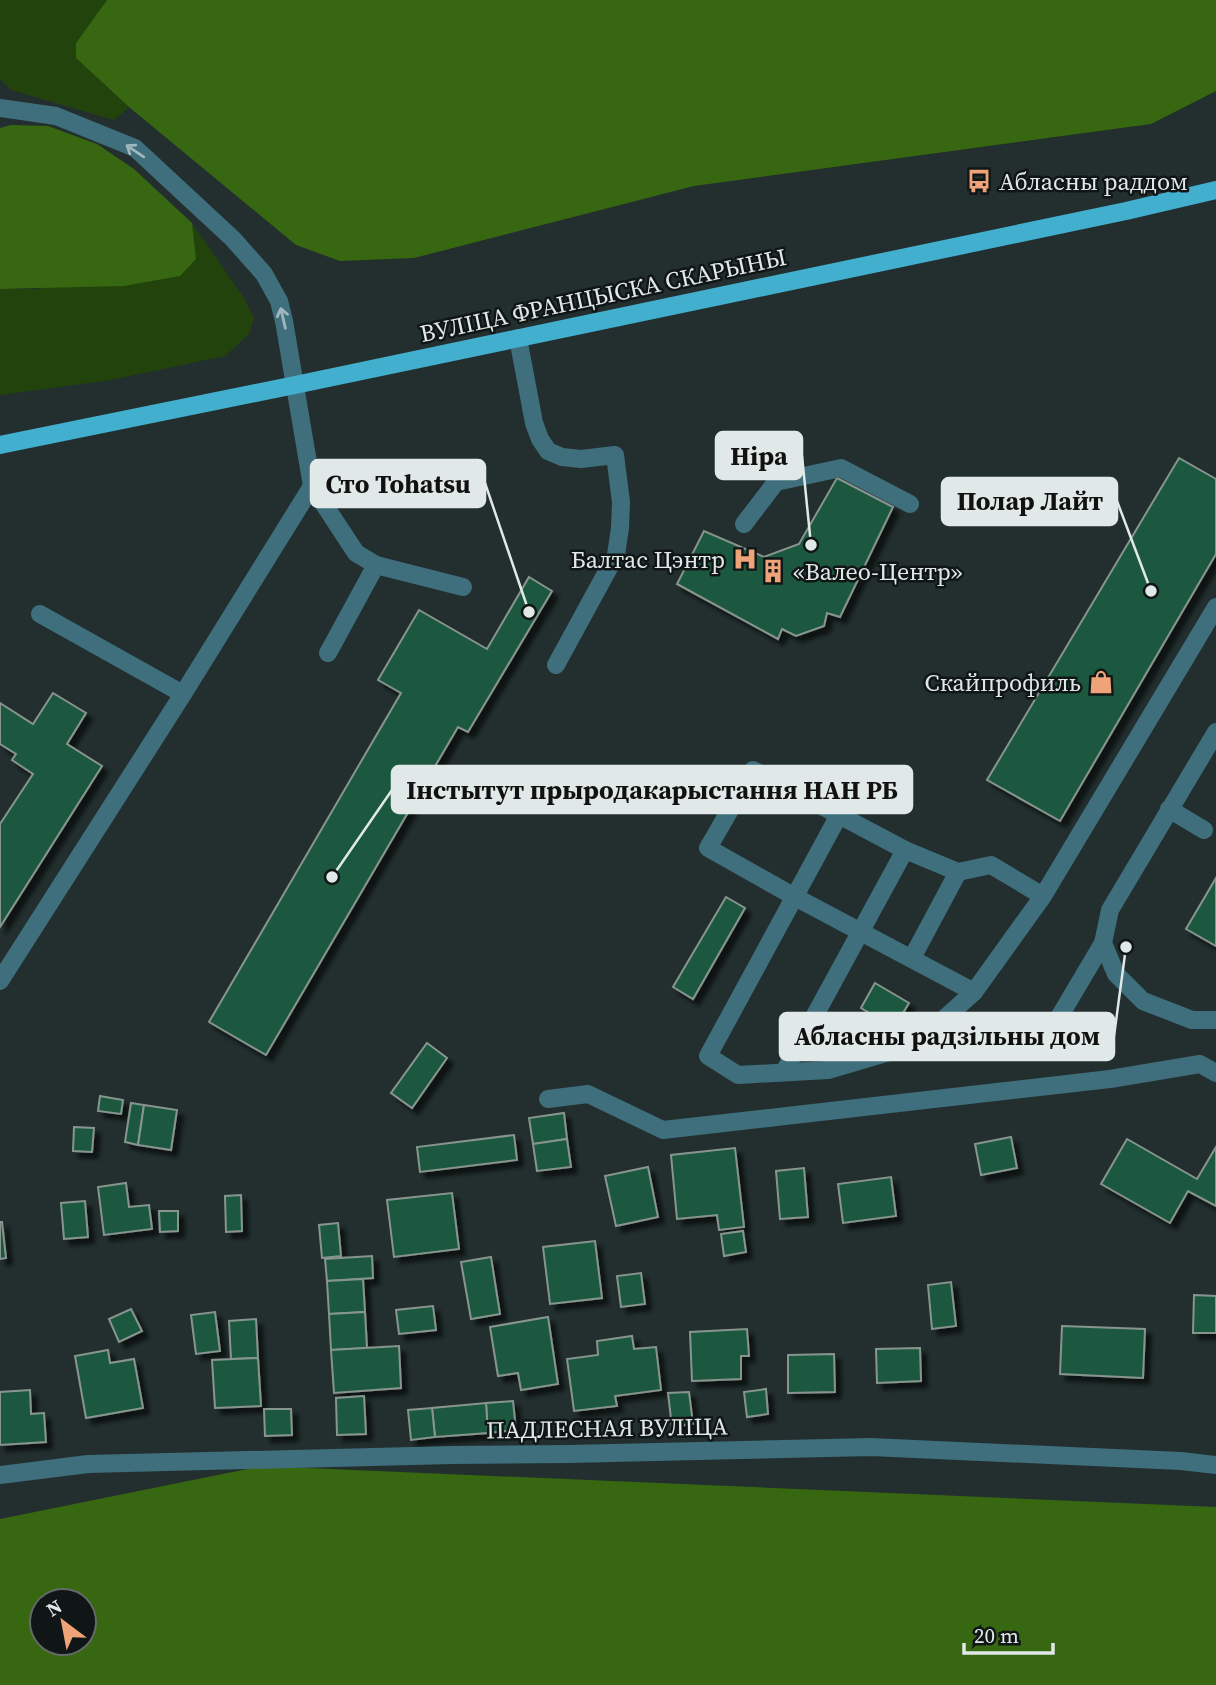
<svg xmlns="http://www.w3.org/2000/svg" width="1216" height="1685" font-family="'Source Serif 4',serif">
<defs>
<filter id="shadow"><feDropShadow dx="6" dy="6" stdDeviation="2" flood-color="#0009"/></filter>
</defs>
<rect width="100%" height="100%" fill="#222f2e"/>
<g fill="#23430c">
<path d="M0,0H107L76,43V58L129,107L114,120L11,90L0,79Z"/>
<path d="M192,223L244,298L254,318L249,334L225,356L111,380L0,395V289H39L196,259Z"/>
</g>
<g fill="#376710" fill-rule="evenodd">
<path d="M107,0H1216V91L1151,124L694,186L414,258L340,261L296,245L129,107L76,58V43Z"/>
<path d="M11,125L48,126L97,144L134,169L192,223L196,259L180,276L124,286L0,289V128Z"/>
<path d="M262,1466L1216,1507V1685H0V1519ZM42,1601H84V1643H42Z"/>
</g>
<g fill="#1a583f" stroke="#88958e" stroke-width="2" filter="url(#shadow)">
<path d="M1179,458L1216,479V554L1060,821L987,780Z"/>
<path d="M837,478L893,507L840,617L827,613L824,626L796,636L782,629L778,639L677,584L704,531L764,557L799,544Z"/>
<path d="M529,577L552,591L468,732L458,727L266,1055L209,1022L401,693L378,680L419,610L487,649Z"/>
<path d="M53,693L86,713L67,744L102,766L0,927V824L33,774L12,760L16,754L0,744V703L33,724Z"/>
<path d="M1216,878V946L1186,929Z"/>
<path d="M726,897L745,908L693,999L673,987Z"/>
<path d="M875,983L909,1003L894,1028L861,1008Z"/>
<path d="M427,1043L447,1058L412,1108L391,1093Z"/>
<path d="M100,1096L123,1100L121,1114L98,1111Z"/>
<path d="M131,1103L144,1105L138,1145L125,1142Z"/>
<path d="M144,1105L177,1110L171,1150L138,1145Z"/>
<path d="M564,1113L567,1139L533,1144L529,1118Z"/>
<path d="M74,1127L94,1128L92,1152L73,1151Z"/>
<path d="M514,1135L517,1160L420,1172L417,1147Z"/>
<path d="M1011,1137L1017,1168L981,1175L975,1144Z"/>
<path d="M567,1139L571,1167L537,1171L533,1144Z"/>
<path d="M1127,1139L1197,1179L1216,1147V1206L1188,1191L1170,1223L1101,1184Z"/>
<path d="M735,1148L744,1227L719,1230L717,1215L677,1219L671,1155Z"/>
<path d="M648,1167L658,1217L616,1226L605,1176Z"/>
<path d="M804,1168L808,1217L780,1219L776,1171Z"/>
<path d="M891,1177L896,1216L843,1223L838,1184Z"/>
<path d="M126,1183L129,1207L149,1205L152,1229L104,1235L98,1187Z"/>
<path d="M452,1193L459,1249L394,1257L387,1200Z"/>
<path d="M241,1195L242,1231L226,1232L225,1196Z"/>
<path d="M85,1201L88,1237L64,1239L61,1203Z"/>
<path d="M159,1211H178V1231L160,1232Z"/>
<path d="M0,1222H2L6,1258L0,1259Z"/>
<path d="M338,1223L341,1256L322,1258L319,1225Z"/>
<path d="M743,1231L746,1252L724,1256L721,1234Z"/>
<path d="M595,1241L602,1298L550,1304L543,1247Z"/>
<path d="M372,1256L373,1278L327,1281L325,1259Z"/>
<path d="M491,1257L500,1314L471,1319L461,1262Z"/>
<path d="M641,1273L645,1304L621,1307L617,1276Z"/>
<path d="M363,1279L365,1312L329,1314L327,1281Z"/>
<path d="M951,1282L956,1326L932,1329L928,1285Z"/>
<path d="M1194,1295L1216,1296V1333H1193Z"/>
<path d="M433,1306L436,1330L399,1334L396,1310Z"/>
<path d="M131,1309L142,1331L119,1342L109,1319Z"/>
<path d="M215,1312L220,1351L196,1354L191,1315Z"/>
<path d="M365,1312L367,1348L331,1350L329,1314Z"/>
<path d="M548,1317L558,1384L521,1390L518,1373L498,1376L490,1327Z"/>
<path d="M256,1319L258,1358L231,1359L229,1321Z"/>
<path d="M1062,1326L1145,1329L1143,1378L1060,1374Z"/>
<path d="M747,1329L749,1356H741V1379L692,1381L690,1332Z"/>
<path d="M632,1336L634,1349L656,1347L661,1390L615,1396L617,1406L574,1411L567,1359L598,1355L597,1341Z"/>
<path d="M399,1346L401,1388L334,1393L331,1350Z"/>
<path d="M920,1348L921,1381L877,1383L876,1349Z"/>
<path d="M108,1350L110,1363L134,1359L143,1408L86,1418L75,1356Z"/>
<path d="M834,1354L835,1392L788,1393V1355Z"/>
<path d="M258,1358L261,1406L215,1408L212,1360Z"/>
<path d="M766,1389L768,1414L747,1417L744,1392Z"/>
<path d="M30,1390L31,1414L44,1413L46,1442L0,1445V1392Z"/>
<path d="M689,1392L693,1424L672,1427L668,1393Z"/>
<path d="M364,1396L366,1434L337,1435L336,1398Z"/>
<path d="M513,1401L516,1430L488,1433L486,1403Z"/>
<path d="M486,1403L488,1433L435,1437L432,1408Z"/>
<path d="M432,1408L435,1437L411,1440L408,1410Z"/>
<path d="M264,1409H291L292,1435L265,1436Z"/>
</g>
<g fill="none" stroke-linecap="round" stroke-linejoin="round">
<g stroke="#3f6e7d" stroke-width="18">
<path d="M0,108L56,116L135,148L233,239L264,274L279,301L284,321L312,486L356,553L376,565L328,653"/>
<path d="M518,338L534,423L540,439L548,451L562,457L581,459L615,455L621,502L620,528L616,555L556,665"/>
<path d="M744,524L776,482L841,468L910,504"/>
<path d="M376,565L463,587"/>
<path d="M40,614L183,694"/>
<path d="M1216,732L1110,910L1103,943L1116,974L1143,1001L1192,1020H1216"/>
<path d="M1169,809L1204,830"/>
<path d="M839,815L753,770L708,848L795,897L974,992"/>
<path d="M1043,896L991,865L958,872L905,850L839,815L708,1056L738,1075L828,1070L916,1044L974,992L1043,896L1216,607"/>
<path d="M912,958L958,872"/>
<path d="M0,981L183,694L312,486"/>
<path d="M1045,1041L1103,943"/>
<path d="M784,1072L905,850"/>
<path d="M548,1099L588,1094L663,1130L1110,1079L1200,1064L1216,1073"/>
<path d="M0,1475L88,1464L452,1455L569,1454L871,1447L1181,1461L1216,1465"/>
</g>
<path stroke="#42afce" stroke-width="18" d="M0,445L295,385L1126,211L1216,190"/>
</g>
<defs><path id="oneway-shaft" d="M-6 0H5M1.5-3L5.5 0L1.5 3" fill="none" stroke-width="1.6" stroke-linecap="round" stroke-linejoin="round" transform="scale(1.75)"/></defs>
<g stroke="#a0b8bd">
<use href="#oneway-shaft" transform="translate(135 151) rotate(-146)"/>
<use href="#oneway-shaft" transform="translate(283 318) rotate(-103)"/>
</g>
<defs>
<g id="bus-bare" transform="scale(1.89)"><path d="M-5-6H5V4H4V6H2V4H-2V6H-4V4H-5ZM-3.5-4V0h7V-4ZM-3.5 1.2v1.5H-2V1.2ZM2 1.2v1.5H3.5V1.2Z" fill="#efa378" stroke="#101616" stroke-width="2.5" paint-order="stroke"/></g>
<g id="hospital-bare" transform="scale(1.89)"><path d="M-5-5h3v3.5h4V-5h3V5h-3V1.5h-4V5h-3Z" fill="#efa378" stroke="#101616" stroke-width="2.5" paint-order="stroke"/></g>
<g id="building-bare" transform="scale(1.89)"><path d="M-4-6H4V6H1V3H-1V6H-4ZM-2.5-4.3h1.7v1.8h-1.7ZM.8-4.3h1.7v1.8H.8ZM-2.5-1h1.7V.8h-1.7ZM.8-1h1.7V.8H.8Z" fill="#efa378" stroke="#101616" stroke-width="2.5" paint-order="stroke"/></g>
<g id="shop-bare" transform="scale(1.89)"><path d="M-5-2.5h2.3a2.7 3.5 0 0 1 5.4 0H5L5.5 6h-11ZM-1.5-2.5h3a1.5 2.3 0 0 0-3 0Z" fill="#efa378" stroke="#101616" stroke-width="2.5" paint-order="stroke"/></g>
</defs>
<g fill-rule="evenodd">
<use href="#bus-bare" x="979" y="181"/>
<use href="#hospital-bare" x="745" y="559"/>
<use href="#building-bare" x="773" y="571"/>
<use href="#shop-bare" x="1101" y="682"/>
</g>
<g text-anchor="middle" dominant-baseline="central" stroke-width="5" stroke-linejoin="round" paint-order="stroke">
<g font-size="24" fill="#e1e9e8" stroke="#101616" text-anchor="start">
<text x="999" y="181">Абласны раддом</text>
<text x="725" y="559" text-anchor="end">Балтас Цэнтр</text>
<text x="793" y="571">«Валео-Центр»</text>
<text x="1081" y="682" text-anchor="end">Скайпрофиль</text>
</g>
<g font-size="24" fill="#e1e9e8" stroke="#101616">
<text transform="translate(603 295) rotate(-12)">ВУЛІЦА ФРАНЦЫСКА СКАРЫНЫ</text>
<text transform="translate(607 1428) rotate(-1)">ПАДЛЕСНАЯ ВУЛІЦА</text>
</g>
</g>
<path fill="none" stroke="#e1e9e8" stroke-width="2.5" d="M811 545L802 456M529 612L485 483M1151 591L1117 501M332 877L392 790M1126 947L1114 1036"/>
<g fill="#e1e9e8" stroke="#101616" stroke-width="2.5">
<circle cx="811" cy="545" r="7"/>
<circle cx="529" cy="612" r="7"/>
<circle cx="1151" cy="591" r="7"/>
<circle cx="332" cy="877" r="7"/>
<circle cx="1126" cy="947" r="7"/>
</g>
<g fill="#e1e9e8" stroke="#e1e9e8" stroke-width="2.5">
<rect x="716" y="432" width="86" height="47" rx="7"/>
<rect x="311" y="460" width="174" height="47" rx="7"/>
<rect x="942" y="478" width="175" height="47" rx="7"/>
<rect x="392" y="766" width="520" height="47" rx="7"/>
<rect x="780" y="1013" width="334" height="47" rx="7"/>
</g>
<g font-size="26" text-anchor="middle" font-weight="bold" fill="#111">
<text x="759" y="465">Ніра</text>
<text x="398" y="493">Сто Tohatsu</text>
<text x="1030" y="510">Полар Лайт</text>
<text x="652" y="799">Інстытут прыродакарыстання НАН РБ</text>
<text x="947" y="1045">Абласны радзільны дом</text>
</g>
<g transform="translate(63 1622) rotate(328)"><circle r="33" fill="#101616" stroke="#646a6a" stroke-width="2"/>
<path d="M0-5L12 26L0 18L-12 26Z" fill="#efa378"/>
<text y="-10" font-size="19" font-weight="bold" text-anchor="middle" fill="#e1e9e8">N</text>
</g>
<path d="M964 1643v10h89v-10" fill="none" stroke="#e1e9e8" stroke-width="3.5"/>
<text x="974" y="1643" font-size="21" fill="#e1e9e8" stroke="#101616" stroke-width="5" paint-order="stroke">20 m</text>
</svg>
